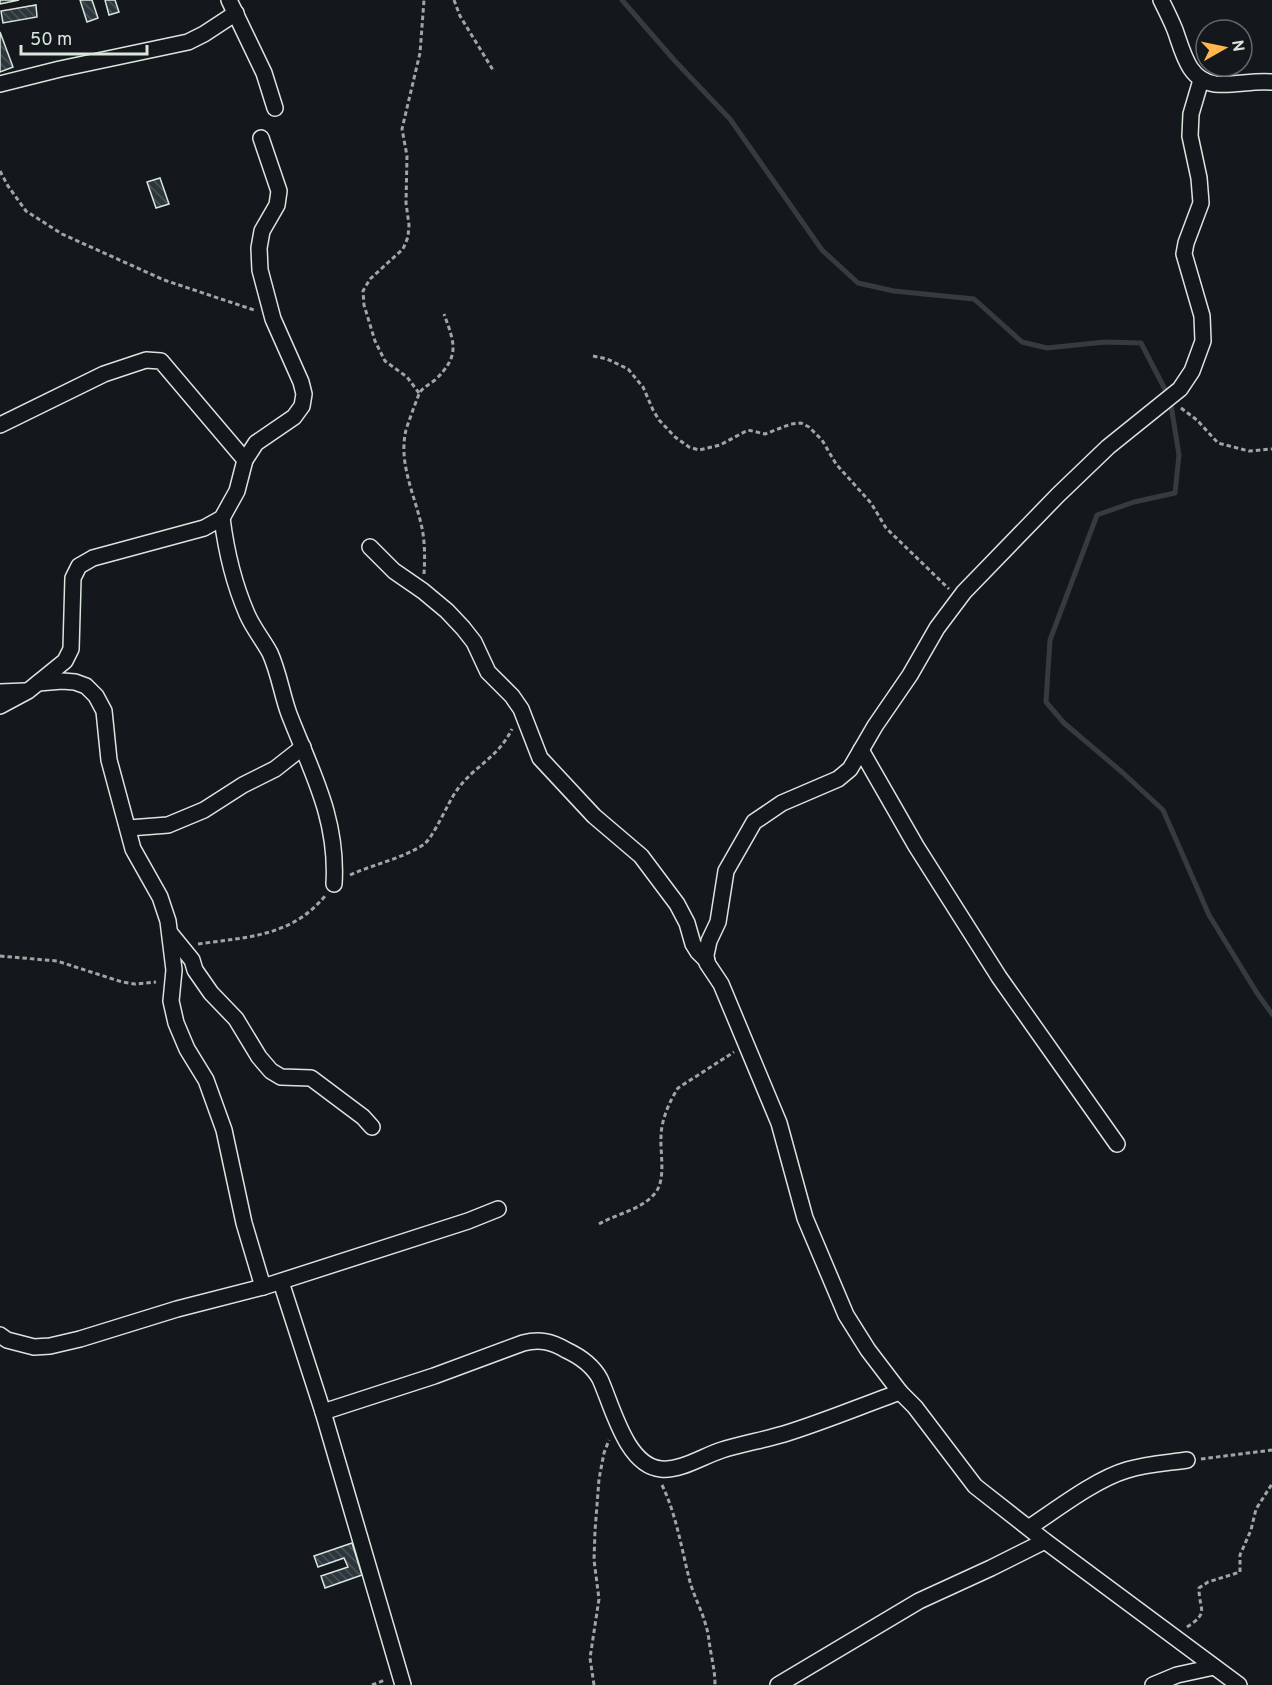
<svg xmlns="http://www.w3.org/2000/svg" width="1272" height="1685" font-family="Overpass,sans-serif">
<defs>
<pattern id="building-back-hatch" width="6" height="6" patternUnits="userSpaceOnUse" patternTransform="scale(1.5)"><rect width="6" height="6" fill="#2c363c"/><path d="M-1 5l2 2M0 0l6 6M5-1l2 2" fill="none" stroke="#4a5358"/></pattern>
</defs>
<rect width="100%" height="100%" fill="#14181c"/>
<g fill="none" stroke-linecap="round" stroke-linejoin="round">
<path stroke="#363b3e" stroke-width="5" d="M622,0L675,61L730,119L822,250L858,283L894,291L974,299L1022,342L1047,348L1105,342L1141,343L1170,399L1179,455L1175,493L1134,502L1097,515L1050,640L1046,702L1064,723L1123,773L1163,810L1209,915L1257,993L1272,1014"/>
</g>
<g fill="url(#building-back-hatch)" stroke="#d8e6dc" stroke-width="1.5">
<path d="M0,0H19L0,4Z"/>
<path d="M80,0H92L98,18L87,22Z"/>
<path d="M105,0H115L119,12L109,15Z"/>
<path d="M36,5L37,17L3,23L1,11Z"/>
<path d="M0,32L13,67L0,72Z"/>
<path d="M160,178L169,204L156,208L147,182Z"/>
<path d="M352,1543L362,1575L325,1588L321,1576L348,1567L344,1558L318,1567L314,1556Z"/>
</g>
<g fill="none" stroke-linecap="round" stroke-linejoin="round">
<g stroke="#d8e6dc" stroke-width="18">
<g id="minor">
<path d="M229,0L264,73L275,108"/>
<path d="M1161,0C1166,10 1171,20 1175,30C1183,52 1188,80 1215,84C1234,86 1253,80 1272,82"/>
<path d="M1201,80L1191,114L1190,136L1199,178L1201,203L1186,243L1184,254L1202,316L1203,341L1192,371L1180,389L1108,447L1058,495L964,592L937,628L910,675L875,726L850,769L838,779L782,803L754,822L726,871L718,922L709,941L706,955L707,963L721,984L779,1123L805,1218L846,1315L868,1350L900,1392L915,1407L975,1486L1045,1541L1239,1685"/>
<path d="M0,84L60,69L188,42L204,34L236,13"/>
<path d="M0,425L104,374L146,360L161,361L245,460"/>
<path d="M222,518C226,550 234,584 247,614C253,628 263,640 270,653C279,673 282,695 289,714C312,773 338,819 334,884"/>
<path d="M370,547L394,571L423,591L447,611L463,628L474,642L488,672L512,696L521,709L540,758L594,816L641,856L677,904L687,923L693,944L698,952L707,961"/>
<path d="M38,683L62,681L75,682L86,686L96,696L104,711L109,760L133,849L160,897L168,921L174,970L171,1001L176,1023L187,1049L206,1080L224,1130L244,1223L263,1287"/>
<path d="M0,692L25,691"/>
<path d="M0,706L28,691L65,661L71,649L73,578L79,566L93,558L204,528L222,518L237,491L245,460L256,443L294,417L302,406L304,394L301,382L273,319L260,270L259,248L262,231L277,205L279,191L261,138"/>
<path d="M861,750L916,846L999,977L1117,1144"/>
<path d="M129,828L168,825L204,810L243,785L275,769L303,747"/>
<path d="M170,933L192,960L195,970L211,993L236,1019L259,1057L271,1071L281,1077L311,1078L363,1117L372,1127"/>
<path d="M281,1282L323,1412L403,1685"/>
<path d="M0,1335L7,1340L34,1347L50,1346L80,1339L177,1309L263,1287L468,1221L498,1209"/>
<path d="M323,1412L434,1376L523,1343C539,1339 551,1341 566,1350C579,1356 593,1366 600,1379C612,1405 626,1466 661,1469C681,1471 703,1456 722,1450C742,1444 763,1440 784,1434C823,1422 861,1406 900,1392"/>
<path d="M1030,1527C1057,1509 1096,1479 1127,1470C1147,1464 1166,1463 1187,1460"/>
<path d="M778,1685L919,1601L991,1568L1045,1541"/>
<path d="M1153,1685L1177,1675L1214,1667"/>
</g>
</g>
<g stroke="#9da8a2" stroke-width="3" stroke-dasharray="4.5 3" stroke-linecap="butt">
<path d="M454,0L460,16L493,70"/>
<path d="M0,171L8,186L26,211L62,234L164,280L254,310"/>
<path d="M593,356L607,359L628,369L643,387L653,410L659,420L675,437L689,447L699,450L720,445L748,430L765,434L791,424L801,423L809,427L822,440L836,464L871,503L886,528L949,589"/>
<path d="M419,393L407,377L385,361L375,341L364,305L363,291L370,279L403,249L408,237L409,225L406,203L407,156L402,129L420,53L424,0"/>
<path d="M1181,408L1197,420L1218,443L1249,451L1272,449"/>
<path d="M424,574C425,559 425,543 422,528C415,495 398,464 406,430C407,426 419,393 420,392C424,387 430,384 435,380C460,356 455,344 444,314"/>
<path d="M350,875C374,864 401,859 423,845C433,839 448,802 457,790C475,765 497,759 512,729"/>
<path d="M198,944C247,937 291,937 325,896"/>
<path d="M0,956L57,961L122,982L135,984L156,982"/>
<path d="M599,1224C618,1213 642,1210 656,1192C666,1178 660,1153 661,1137C661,1121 669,1102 678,1088L734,1052"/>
<path d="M1201,1459L1272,1450"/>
<path d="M662,1485C676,1514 681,1546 689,1578C693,1595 702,1610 706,1626C709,1635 709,1644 711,1653C713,1665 715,1673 715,1685"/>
<path d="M1187,1627C1210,1612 1199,1611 1199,1588L1208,1582L1240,1572V1555L1251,1530L1256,1509L1272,1484"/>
<path d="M372,1685L385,1680"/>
<path d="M594,1685L590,1658L599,1599L594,1560L595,1531L599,1479L604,1453L609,1440"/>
</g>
<use href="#minor" stroke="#14181c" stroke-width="15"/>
</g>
<g transform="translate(1224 48) rotate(81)"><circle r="28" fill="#14181c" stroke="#626a69" stroke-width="1.5"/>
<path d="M0-4.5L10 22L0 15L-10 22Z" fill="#ffb74d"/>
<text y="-9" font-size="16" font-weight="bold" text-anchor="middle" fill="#d8e6dc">N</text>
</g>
<path d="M21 45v9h126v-9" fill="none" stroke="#d8e6dc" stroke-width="3"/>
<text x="30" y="45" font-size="18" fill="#d8e6dc" stroke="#14181c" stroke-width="4.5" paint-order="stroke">50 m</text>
</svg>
